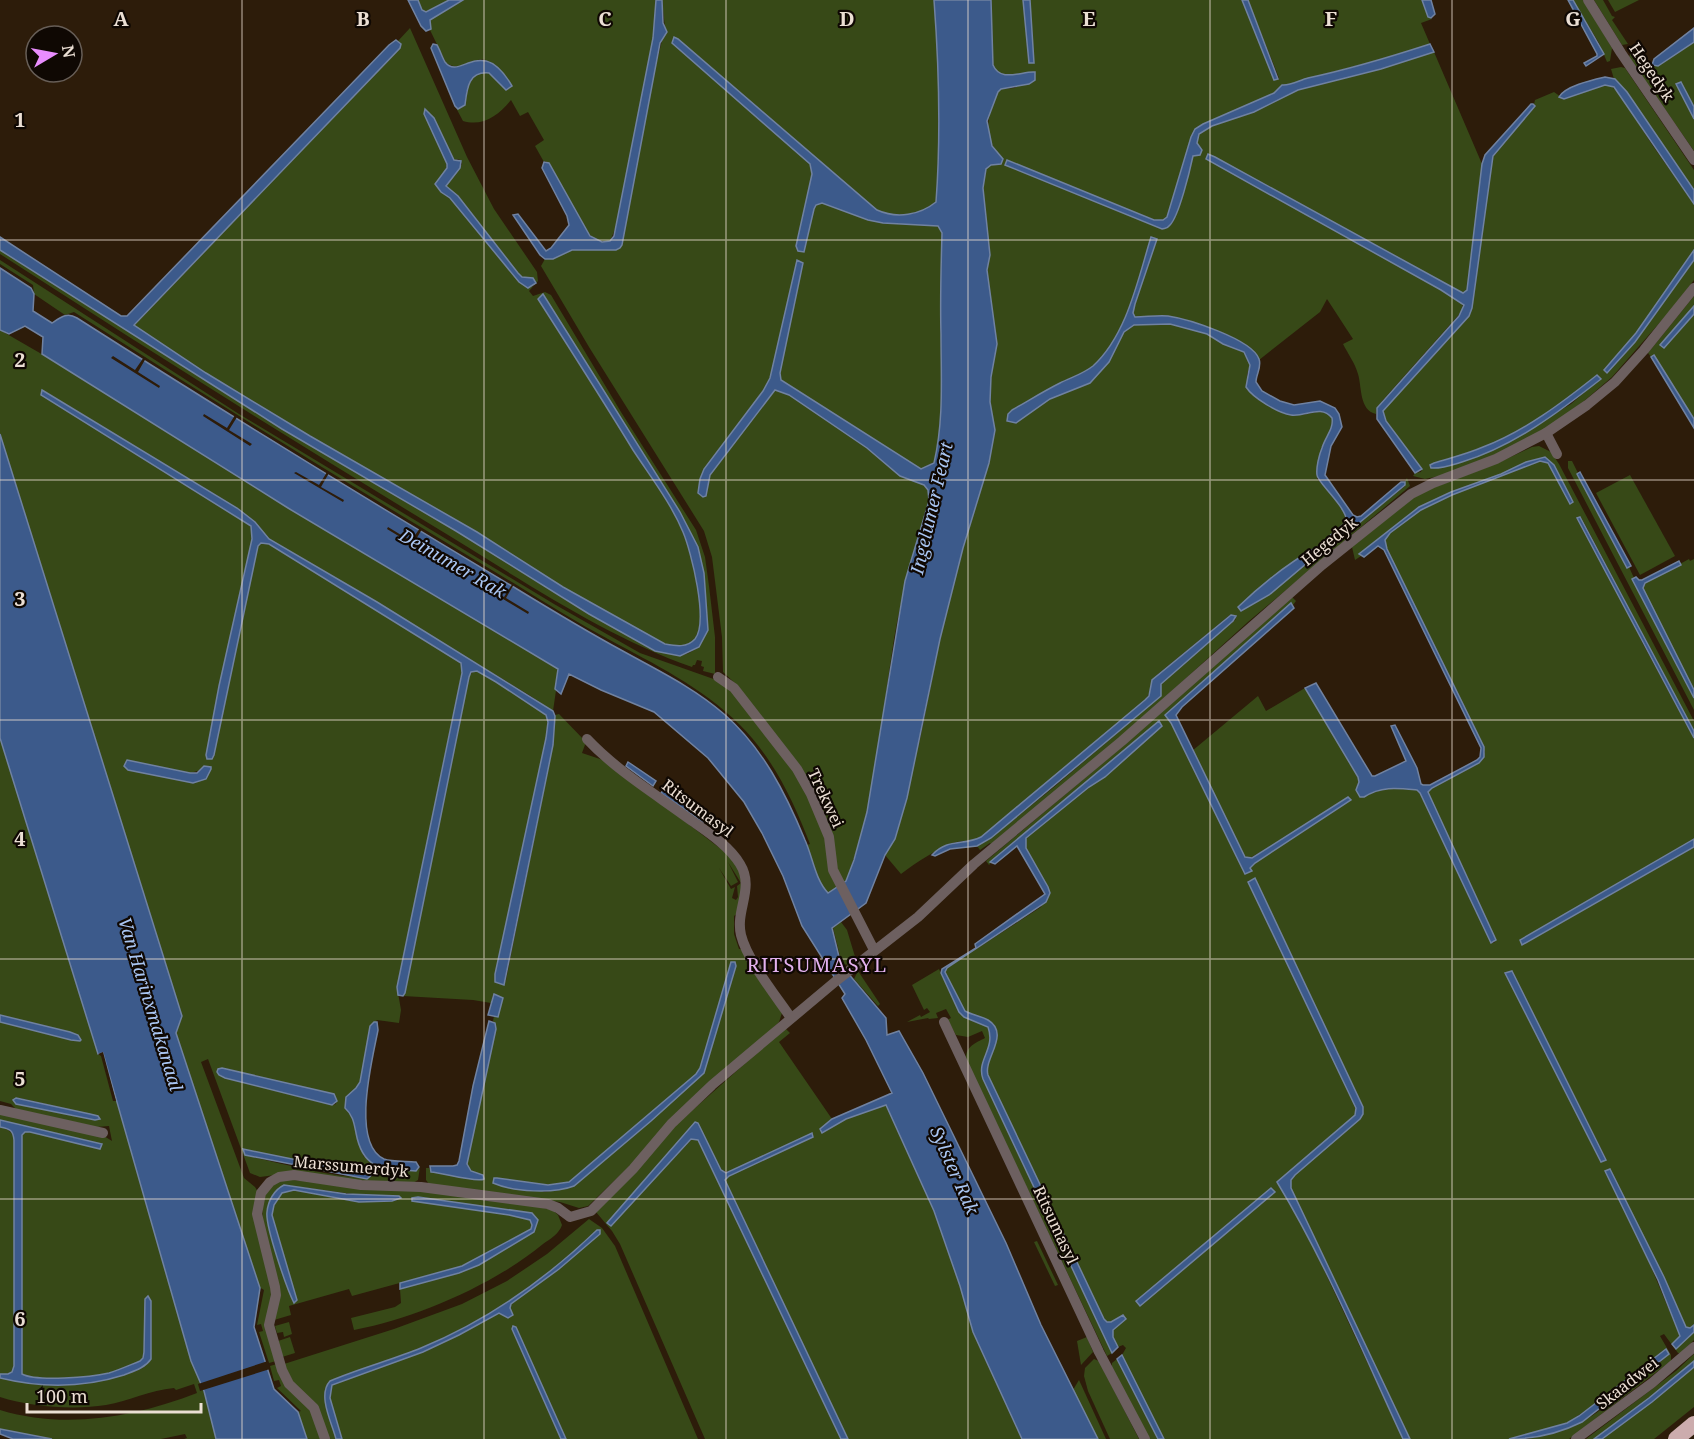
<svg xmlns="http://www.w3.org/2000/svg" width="1694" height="1439" font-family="'Noto Serif',serif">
<rect width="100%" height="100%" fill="#2d1c0a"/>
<g fill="#374917" fill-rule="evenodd">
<path d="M418,0H449L426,12L422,10Z"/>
<path d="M463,0H656L653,38L616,227L610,241C598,242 592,239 585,229L546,161L544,162L535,146L544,140L528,112L520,116L511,100C499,115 483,127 463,121L455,106L459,109L465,105C467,89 468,71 489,73L506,90L511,87C505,80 497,65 488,61C474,54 463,74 446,63L430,30V20Z"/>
<path d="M662,0H934C939,67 941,135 936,202C919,215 897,219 877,210L678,39L810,164L812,174L796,246L804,252L814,209L816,205L822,203L868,220L883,223L938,226L942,233C941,267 940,300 941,334C941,378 944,420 934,462L921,469L781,380L780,373L803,263L770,378L763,391L704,469L700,479L698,493L703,497L706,496L710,475L774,390L789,395L867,448L900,476L924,485L928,490L929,501C916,547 902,592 894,639C881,720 876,803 846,881L843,883L839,875L821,806L739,687L723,672L722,637L712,557L704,531L589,347L541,266L545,259H553L572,250H616L622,245L650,90L665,28Z"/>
<path d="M991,0H1023L1029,62L1034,63L1030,0H1242L1275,80L1279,78L1248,0H1422L1428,17L1432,19L1421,23L1430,44C1390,57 1350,68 1308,78C1300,80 1290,86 1281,86L1274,93L1203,124L1195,129L1191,137L1167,217L1163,220H1154L1007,160L1006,165L1162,229L1166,228L1173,222L1193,156L1200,154L1202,150L1197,143L1199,134L1212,126L1254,112L1298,90L1381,69L1434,52L1482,164L1467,290L1463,293L1208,154L1462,302L1463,310L1383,400L1377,408L1376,414C1359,410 1362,387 1358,374C1355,363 1348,354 1343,344L1353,339L1327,299L1320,312L1259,360C1245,339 1193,319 1168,316C1157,315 1146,317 1135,317L1133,313L1135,304L1157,239L1151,237C1138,279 1127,335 1093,366C1083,374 1072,377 1060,383C1044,391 1028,401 1012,410L1007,417L1016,423L1050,399L1090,383L1109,362L1124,332L1134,325L1170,324L1207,334L1223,344L1244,352L1250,365L1247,375L1257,399L1285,413L1302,415L1322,411L1327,412L1332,418L1333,425L1322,447L1317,475V479C1329,491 1344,505 1347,521L1324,541L1327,546L1353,528L1405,486V481L1407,478L1410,486L1249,621L1120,738L991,844L990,843L980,850L977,846L991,838L1054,787L1161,696V684L1236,619L1230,615L1158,674C1147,685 1153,692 1145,700L981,837C972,842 962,840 953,843C935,850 917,862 901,874L885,855L920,739L940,639L963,548L989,463L995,430L990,402L991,377L997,344L987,270L990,255L983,188L986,169L991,165L1001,164V156C981,139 988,113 998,92L1001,89L1015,88L1025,74C1013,74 998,79 993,65ZM1317,547L1320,552L1269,595L1252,605Z"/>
<path d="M1573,0H1583L1612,48L1610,61L1607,62L1599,43Z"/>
<path d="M1594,0H1603L1612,16L1615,17L1612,20L1628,44L1622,45Z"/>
<path d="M1608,0H1639L1615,12Z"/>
<path d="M410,28L467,157L494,209L537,272L538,281L529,291L533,296L545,292L551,295L621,412L696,530L705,557L709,586L715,637V674L703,671L704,667L701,666L702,661L697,660L695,665H693L692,667C601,635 513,574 430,524C285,436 142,346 0,254V250L282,429L456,531L589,614L655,651L680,656L689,653L699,647L708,630L704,573L698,547L543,295L538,299C570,349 602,400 633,450C650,476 671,503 683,532C691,551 709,622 695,639C687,648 676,646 665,644L563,587L477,532L310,436L206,373L134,325L400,48L401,44L398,41ZM434,118L454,160L459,159L462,164L446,186L458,196L518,273L522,277L533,278L534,286L528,288L519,282L450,198L441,192L447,164Z"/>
<path d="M1694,42V107L1681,82L1676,84L1694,119V151L1629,57L1632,50L1644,69L1652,65L1658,66Z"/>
<path d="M1621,67L1625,68L1694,170V190L1627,92L1614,79L1611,69Z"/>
<path d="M1605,85H1610L1618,92L1653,146L1694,204V250L1636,333L1604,369L1606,373L1635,342L1694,260V280L1669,312L1612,377L1584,401L1544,430L1494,455L1444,475L1425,479L1413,476L1415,473L1421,472L1422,469L1386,421L1383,410L1469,316L1472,308L1491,162L1495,151L1533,108L1535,100L1554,92L1564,99ZM1597,375L1600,379L1571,404L1499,447L1453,465L1434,463C1450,458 1467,453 1483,447C1524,432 1563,402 1597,375Z"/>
<path d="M0,260L239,414L554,604L640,653L722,682L730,687L794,771L820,820L837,887L828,893L820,885L807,845L810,844C793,800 773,758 740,725C702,687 654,664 608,639C578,623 549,605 520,587C370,497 221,406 74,312L65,315L34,294L33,285L0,264Z"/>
<path d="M1694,296V306L1664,347L1694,314V419L1654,355L1651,357L1648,353Z"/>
<path d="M0,330L71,371L559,670L553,711L529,695L269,539L255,522L237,508L46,392L41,395L251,526L252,539L214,755L258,546L261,543L269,544L458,659L463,667L397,987L401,1010L399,1023L377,1020L376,1021L360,1082L356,1088L346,1097L345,1108L351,1113L364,1157L418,1170L420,1167L418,1180L411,1184L275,1175L260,1177L250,1173L208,1059L201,1062L244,1178L255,1187L258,1192L269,1273L276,1361L269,1363L259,1332L263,1331L261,1324L257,1325L264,1290L259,1287L176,1033L182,1016L0,434ZM124,766L190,773L201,770L193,783L128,770ZM222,1068L334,1094L336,1104L332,1105L225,1078L218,1069ZM243,1150L361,1173L370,1172L373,1176C360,1184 266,1160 245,1155Z"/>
<path d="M1539,446L1551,452L1559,464L1694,721V731L1581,517L1643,644L1694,738V839L1520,940L1522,945L1694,847V1325L1690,1328L1686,1327L1664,1277L1610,1169L1680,1336L1672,1344L1676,1348L1694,1332V1340L1681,1353H1678L1664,1334L1660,1336L1671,1355V1361L1569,1439H1528C1542,1435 1556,1433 1569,1428C1593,1420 1650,1373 1669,1354L1665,1350L1597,1403L1567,1423L1509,1439H1410L1291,1188V1180L1295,1175L1360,1119L1361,1102L1254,879L1248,881L1356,1108L1355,1115L1277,1183L1285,1192L1317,1255L1403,1439H1164L1122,1355L1126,1348L1123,1345L1118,1347L1113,1337V1330L1125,1319L1109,1323L1104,1319L988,1075L986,1069L995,1031L965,1011L945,972L947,968L1041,907L1048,887L1026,848V838L1089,787L1105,777L1159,721L998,855L989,865L986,861L1124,745L1292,597L1296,601L1293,605L1291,603L1165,715L1171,723L1245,874L1251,871L1250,868L1255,863L1351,800L1248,859L1241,853L1192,751L1258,696L1266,711L1305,688L1358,777L1364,797C1385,786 1394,787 1417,790L1420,793L1491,943H1494L1496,940L1428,792L1432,788L1479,763L1485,752L1387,549L1385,539L1390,533L1421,510L1452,495L1540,461L1548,463L1571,503L1573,501L1545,457L1526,462L1501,474L1451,492L1419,507L1359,554L1361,556L1355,560L1352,547L1413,498L1430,489L1498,463L1532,447ZM1512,971L1606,1159L1601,1162L1506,974ZM1271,1188L1274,1192L1140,1305L1136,1301Z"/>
<path d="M1568,461H1572L1578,473L1577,474L1627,568L1629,567L1634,578L1633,579L1694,698V710L1568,468Z"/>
<path d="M1630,475L1675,556L1640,575L1596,493Z"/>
<path d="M1689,559L1690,561L1694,559V690L1643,588L1645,583Z"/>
<path d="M474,670C488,675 541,707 548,719L546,738L495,974V982L503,985L506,980L553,745L555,715L559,714L586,742L582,753L606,761L730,856L743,877L739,912L734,916V934L739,949H741L782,1013L779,1022L588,1206L579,1208L560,1202L429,1184L426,1180V1168H429L431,1172L453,1174L462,1178L471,1171L467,1164L496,1029V1025L493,1021L494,1016L498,1017L493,995L491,1003L473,1000L403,996L469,677ZM728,862L741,883L737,886L738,897L736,900L732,898L735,887L731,889L719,868L731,886L738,882ZM731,962L736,966L704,1073L574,1186L564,1189L544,1192L533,1184L548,1185L569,1182L696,1074L700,1068Z"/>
<path d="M0,738L98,1053L103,1052L191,1361L204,1391L216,1439H184L187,1438L185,1434L161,1439H52L0,1429V1410C66,1430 135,1417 197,1393L194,1384L176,1390L174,1388C150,1390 129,1401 106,1405C74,1410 31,1407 0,1397V1378C49,1390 98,1387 144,1367L148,1296L145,1300L144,1352L143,1358L140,1361C130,1365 119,1370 109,1373C91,1377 37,1382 22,1374V1135L25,1132H30L100,1149L102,1144L0,1120V1113L104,1136L112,1141L109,1126L96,1127L16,1109L11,1104L0,1101V1022L71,1040L70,1032L0,1015ZM16,1098L24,1099L98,1116L95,1120L16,1104Z"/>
<path d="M841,922L847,930L856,960L848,966L846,964L844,966L842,964L833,928Z"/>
<path d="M939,969L959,1012L988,1027C995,1046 982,1055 981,1074L1112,1353L1107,1356L966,1060C965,1047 975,1043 985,1038L982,1031L968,1037L956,1035L947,1020L951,1018L946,1009L936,1013L938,1018L929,1019L928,1018L907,1022L920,1015L921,1017L930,1012L927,1008L924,1010L912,985Z"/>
<path d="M858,971L880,1004L878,1006L854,979Z"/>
<path d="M785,1028L790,1033L779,1042L832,1119L823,1126L822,1132L846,1119L886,1104L934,1211L960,1286L973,1332L1022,1439H848L726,1182L727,1178L729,1176V1172L721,1170L697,1122L610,1226L692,1139L698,1140L841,1439H705L620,1244L612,1231L596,1212L677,1124Z"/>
<path d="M0,1127C19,1131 14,1145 15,1162L14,1366L12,1372L3,1375L0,1374Z"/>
<path d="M280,1179L419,1190L514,1202L553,1210L558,1215L562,1225C559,1234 550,1239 543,1244C493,1285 417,1318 354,1330L351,1318L395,1307L401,1303L400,1289L459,1273L479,1265L534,1232L532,1213L414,1197L412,1198L525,1218L530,1220L532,1225L531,1229L462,1266L352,1296L349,1289L289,1306L291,1315L274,1320L262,1230L263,1195ZM284,1185L399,1200L359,1202L294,1190L282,1193L274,1205L272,1215L297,1300L295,1303L267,1218V1210Z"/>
<path d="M589,1219L602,1228L615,1246L698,1439H566L516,1327L513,1326L512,1330L561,1439H342L330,1398L332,1385L459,1335L499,1313L508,1318L511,1304L559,1269L600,1234L597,1230C546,1279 487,1321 421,1348C392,1360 360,1368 330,1381C318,1396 331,1422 336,1439H328L293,1385L284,1364L394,1329L462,1304L507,1281L547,1254Z"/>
<path d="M1037,1241L1058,1285L1055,1286L1034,1242Z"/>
<path d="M289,1322L292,1334L284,1337L283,1332L277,1333L275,1326Z"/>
<path d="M290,1337L295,1353L282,1357L275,1342Z"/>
<path d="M1087,1337L1093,1352L1081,1365L1077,1341Z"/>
<path d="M1694,1354V1361L1649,1398L1594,1439H1586L1676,1371Z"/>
<path d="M1094,1359L1099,1361L1139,1439H1110L1088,1391L1084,1376L1085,1368Z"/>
<path d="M1117,1359L1158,1439H1149L1112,1367V1363Z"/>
<path d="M277,1364L310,1407L322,1439H307L298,1412L301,1411L277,1388L281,1386L279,1380L274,1381L270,1366Z"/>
<path d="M1694,1367V1407L1654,1439H1602L1652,1402Z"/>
<path d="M1079,1380L1106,1439H1098L1073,1390Z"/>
</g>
<g fill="#3c5a8b" stroke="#7082a1" stroke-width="1.5">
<path d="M408,0H418L422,10L426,12L449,0H463L430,20L431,29L426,31L421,26Z"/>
<path d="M656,0H662L663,23L667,32L660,43L622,245L620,248L616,250H572L553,259H545L540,255L513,215L518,214L546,251L551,248L569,225L567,216L542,168L544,162L549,163L590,236L602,242L610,241L614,236L653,38Z"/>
<path d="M934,0H991L993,65C1000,82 1020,72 1033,72H1035V80L1029,84L1001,89L998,92L987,121L992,146L1003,159L1001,164L991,165L986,169L983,188L990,255L987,270L997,344L991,377L990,402L995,430L989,463L963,548L940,639L907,798L895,839L885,855L866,903L832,928L841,965L886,1018L887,1035L899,1031L923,1073L1006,1243L1041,1325L1098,1439H1022L973,1332L960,1286L934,1211L886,1105L846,1119L822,1133L820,1129L832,1119L892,1093L866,1040L842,998L845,994L802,926L783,876L762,833L744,802L708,758L654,712L601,690L569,674L561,694L555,689L558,669L288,508L42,354L43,337L25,326L9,334L0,330V268L31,288L34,294L33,311L52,323C61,317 67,312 77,318C221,410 366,499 512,586C548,608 584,630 621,650C657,670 693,687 724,714C763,748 786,794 805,840C813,858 815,879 828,893L846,881L854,860L867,812L905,581L929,501L928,490L924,485L900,476L867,448L789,395L775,390L710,475L706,496L703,497L698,493L700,479L704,469L763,391L770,378L797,260L803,263L780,373L781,380L921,469L934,463C944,420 941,378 941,334C940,300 941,267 942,233L938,226L883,223L868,220L822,203L816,205L814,209L804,252L798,251L796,246L812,174L810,164L672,43L674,37L678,39L877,210C897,219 920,215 936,202C941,135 939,67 934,0Z"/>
<path d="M1023,0H1030L1034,63H1029Z"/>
<path d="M1242,0H1248L1278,79L1274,80Z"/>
<path d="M1422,0H1431L1435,14L1431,18L1428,17Z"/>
<path d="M1568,0H1573L1604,54L1586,66L1584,63L1597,56V54Z"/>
<path d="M1694,28V42L1658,66L1652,65L1654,59Z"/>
<path d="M396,40L401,44L400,48L134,325L206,373L310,436L477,532L563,587L665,644C676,646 687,648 695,639C709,622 691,551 683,532C671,503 650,476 633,450C602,399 570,349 538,299L543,294L680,512L698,547L704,573L708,630L699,647L680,656L655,651L589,614L456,531L282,429L0,250V237L121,316H127L389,45Z"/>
<path d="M433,44L437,45C440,50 442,57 445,62C460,82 481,33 512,86L506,90L489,73C468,71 467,89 465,105L458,109L455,106L433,53L431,48Z"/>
<path d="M1430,44L1434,52L1381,69L1298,90L1254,112L1212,126L1199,134L1197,143L1202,150L1200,155L1193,156C1190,170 1179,216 1170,225C1167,229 1166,228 1162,229L1005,165L1007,160L1154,220H1163L1167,217L1191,137L1195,129L1203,124L1274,93L1282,85C1290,86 1300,80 1308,78C1350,69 1390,57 1430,44Z"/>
<path d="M1605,77L1615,79L1627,92L1694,190V204L1614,87L1605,85L1564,99L1559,97C1565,86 1592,80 1605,77Z"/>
<path d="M1681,82L1694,107V119L1676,84Z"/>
<path d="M1531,104H1533L1535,106L1493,156L1472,308L1469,316L1383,411L1386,421L1422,469L1415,473L1377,419V408L1459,316L1464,305L1441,290L1206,159L1208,154L1215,157L1463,293L1467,290L1482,164L1485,155Z"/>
<path d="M425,109L434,118L454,160L461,161L460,168L446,186L458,196L518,273L522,277L533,278L536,283L528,288L519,282L450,198L441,192L435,184L447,168V164L424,114Z"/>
<path d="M1151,237L1157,239L1135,304L1133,313L1135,317C1146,317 1157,315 1168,316C1188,319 1252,339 1259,359C1262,367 1256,374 1256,382L1262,391L1280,401L1294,405L1320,401L1335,408L1339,414L1342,427L1331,446L1325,475L1353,515L1357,517L1361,516L1401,482H1405V485L1353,528L1327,546L1324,541L1347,521C1344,504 1317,482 1317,475C1316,468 1319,455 1322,448C1325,437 1334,429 1332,418C1321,404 1306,417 1291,415C1278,413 1253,398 1246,387L1250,365L1244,352L1223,344L1207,334L1170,324L1134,325L1124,332L1109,362L1090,383L1050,399L1016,423L1007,421L1008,414L1012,410C1028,401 1044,391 1060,383C1072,377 1083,374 1093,366C1127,335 1138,279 1151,237Z"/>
<path d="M1694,250V260L1635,342L1607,373L1604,370L1636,333Z"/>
<path d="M1694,306V314L1664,348L1660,345Z"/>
<path d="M1654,355L1694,419V428L1651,357Z"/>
<path d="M1597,375L1601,379C1559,412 1514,446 1462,462C1452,465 1441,469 1431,468L1430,465L1434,463C1450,458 1467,454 1483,447C1525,431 1563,402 1597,375Z"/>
<path d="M42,390L237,508L255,522L269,539L377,602L553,711L555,716L553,745L504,985L495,982V974L546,738L548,722L546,715L496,682L477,671L471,672L469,677L405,993L403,996L398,995L397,987L462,673L461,663L269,544L261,543L258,546L214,755L212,759H207L206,755L219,686L252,539L251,526L41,395Z"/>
<path d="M0,434L182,1016L176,1033L260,1288L254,1327L274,1389L298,1412L307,1439H216L204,1391L191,1361L103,1053L98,1054L0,738Z"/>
<path d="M1545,457L1554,465L1573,502L1570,504L1548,463L1540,461L1452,495L1421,510L1390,533L1385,540L1387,549L1484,747V757L1479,763L1432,788L1428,792L1496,940L1491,943L1420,793L1417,790C1397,788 1381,786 1364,797H1360L1356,790L1359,782L1358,777L1305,688L1316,683L1372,776H1375L1406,761L1391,726L1395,725L1417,768L1421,784L1423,785H1430L1477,760L1480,757L1481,748L1384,550L1378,546L1364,557L1359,554L1419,507L1451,492L1501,474L1526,462Z"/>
<path d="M1580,472L1631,566L1627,568L1577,474Z"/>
<path d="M1580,517L1694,731V738L1577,518Z"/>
<path d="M1317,547L1320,552L1269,595L1241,611L1238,607C1262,584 1288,563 1317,547Z"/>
<path d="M1679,561L1681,565L1645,583L1643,588L1694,690V698L1632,579L1636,577L1639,580H1642Z"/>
<path d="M1291,603L1294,608L1182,707L1176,715L1245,857L1252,858L1348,797L1351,800L1255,863L1250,868L1252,871L1245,874L1171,723L1165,715Z"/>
<path d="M1231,615L1236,616L1233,621L1161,684V696L991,838L977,846L950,849L935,856L932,855C948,838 963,846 981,837L1145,700L1149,696L1152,680Z"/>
<path d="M1159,721L1162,726L1105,777L1089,787L1026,838V848L1048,887L1050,893L1046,902L947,968L945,972L965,1011C972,1015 981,1016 988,1020C1011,1034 983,1059 988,1075L1104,1319L1107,1322H1111L1123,1315L1126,1319L1113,1330V1337L1118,1347L1112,1353L983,1079C976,1060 996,1049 988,1027L964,1017L959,1012L941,973L942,969L976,948L975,944L1045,894L1017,846L995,864L990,862Z"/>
<path d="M127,760L190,773H197L204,766L211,767V769L206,779L193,783L128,770L124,766Z"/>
<path d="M628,762L656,781L653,786L626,766Z"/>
<path d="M664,789L703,816L704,821L703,822L661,793Z"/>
<path d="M1694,839V847L1522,945L1520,940Z"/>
<path d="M1255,878L1363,1107V1114L1360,1119L1295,1175L1291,1180V1188L1410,1439H1403C1363,1353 1326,1263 1277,1182L1355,1115L1356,1108L1248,882Z"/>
<path d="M731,962H735L736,966L704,1073L651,1121L574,1186C553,1194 514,1192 493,1183L494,1178H497L548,1185L569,1182L696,1074L700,1068Z"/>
<path d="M1512,971L1606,1160L1601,1162L1505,973Z"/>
<path d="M494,994L503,998L498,1017L488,1015Z"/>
<path d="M0,1015L70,1032L78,1035L81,1040L80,1041L71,1040L0,1022Z"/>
<path d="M489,1021L495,1023L496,1029L467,1164L471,1171L483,1175L484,1179C477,1183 443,1173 431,1172L430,1166H453L457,1165L459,1161L473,1086Z"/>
<path d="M374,1022H377L378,1030C373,1057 350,1143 384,1159C392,1162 406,1161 416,1162L419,1167L416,1171C384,1169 363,1171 356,1133C354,1123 353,1115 345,1108L346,1097L356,1088L360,1082L370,1026Z"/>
<path d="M222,1068L334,1094L337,1101L332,1105L225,1078L219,1075L217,1072L218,1069Z"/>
<path d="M16,1098L90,1114L98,1116L100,1119L95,1120L16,1104L13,1100Z"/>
<path d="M0,1120L102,1144L100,1149L30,1132H25L22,1135V1374C37,1382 91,1377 109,1373C119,1370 130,1365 140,1361L143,1358L144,1352L145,1299L148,1296L151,1301V1359C145,1368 134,1371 124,1375C83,1388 41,1388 0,1378V1374H8L12,1372L14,1366V1140C13,1130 10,1129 0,1127Z"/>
<path d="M695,1122L698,1123L721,1170L726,1173L812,1133L813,1137L729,1176L725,1180L848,1439H841L698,1140L691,1139L611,1226L607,1223Z"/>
<path d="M243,1149L361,1173L370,1172L374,1173L367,1179L245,1155Z"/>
<path d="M1610,1169L1664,1277L1686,1327L1690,1328L1694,1325V1332L1676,1349L1672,1344L1680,1336L1658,1280L1605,1171Z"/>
<path d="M284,1185L346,1194L399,1196L401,1198L392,1201L359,1202L294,1190L282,1193L274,1205L272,1215L297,1300L294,1303C287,1289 265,1226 267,1212C268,1201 274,1190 284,1185Z"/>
<path d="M1271,1188L1275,1192L1140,1306L1136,1301Z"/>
<path d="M418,1197L532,1213L538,1220L534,1232L479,1265L459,1273L400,1289V1283L462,1266L531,1229L532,1225L530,1220L509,1215L412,1201V1198Z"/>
<path d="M597,1230H600V1234L559,1269L511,1304L510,1308L513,1315L508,1318L499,1313L459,1335L423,1352L332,1385L330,1398L342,1439H336C332,1423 317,1395 330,1381C360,1368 392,1360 421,1348C487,1321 546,1279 597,1230Z"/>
<path d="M513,1326L516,1327L566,1439H561L512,1329Z"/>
<path d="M1666,1349L1669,1354L1582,1422C1560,1433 1534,1439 1509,1439L1567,1423L1579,1416Z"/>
<path d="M1122,1355L1164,1439H1158L1117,1359Z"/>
<path d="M1694,1361V1367L1652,1402L1602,1439H1594L1649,1398Z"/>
<path d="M0,1429L52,1439H13L0,1434Z"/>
</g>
<g fill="#2d1c0a">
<path d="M113,356L135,370L144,357L146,358L138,372L160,386L159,388L111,358Z"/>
<path d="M204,414L227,428L235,415L237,417L229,430L252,444L250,446L203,416Z"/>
<path d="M296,472L319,485L327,472L329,473L321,487L344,500L343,502L294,473Z"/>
<path d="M388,527L411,541L420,528L422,529L414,543L436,556L435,558L387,529Z"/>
<path d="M481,583L504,597L513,583L514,584L506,598L529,612L528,614L480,585Z"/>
<path d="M103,1052L116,1101H113L101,1056L98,1054Z"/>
<path d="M268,1361L270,1369L200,1391L198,1384Z"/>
</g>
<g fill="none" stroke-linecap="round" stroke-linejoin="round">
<g stroke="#6d6060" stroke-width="10">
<path d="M1588,0L1621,53L1694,160"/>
<path d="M1546,433L1557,454"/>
<path d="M718,677L734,688L797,769L811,794L829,837L833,870L874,950"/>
<path d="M587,739C617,771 657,795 692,821C709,833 729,846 740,864C755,888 735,910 741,935C747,960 776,996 791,1018"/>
<path d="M944,1022L1099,1352L1145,1439"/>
<path d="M0,1110L103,1133"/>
<path d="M325,1439L314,1408L289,1384L282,1370L269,1325L276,1295L275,1287L257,1214L261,1193L270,1182L279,1177L294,1175L361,1185L421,1187L548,1204L558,1208L570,1217L591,1211L633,1169L672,1123L712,1085L836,981L918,917L974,864L1122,741L1322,565L1411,494L1433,483L1496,459L1546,433L1587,405L1615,382L1644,350L1694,288"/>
<path d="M1576,1439L1652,1383L1694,1347"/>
</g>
<path stroke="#ccacad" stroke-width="16" d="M1676,1439L1694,1424"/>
</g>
<path fill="none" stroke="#ebdfd4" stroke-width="1.5" stroke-opacity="0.55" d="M242,0V1439M484,0V1439M726,0V1439M968,0V1439M1210,0V1439M1452,0V1439M0,240H1694M0,480H1694M0,720H1694M0,959H1694M0,1199H1694"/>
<g text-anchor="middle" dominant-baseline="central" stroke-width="4.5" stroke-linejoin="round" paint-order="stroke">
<g font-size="16" fill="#ebdfd4" stroke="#0f0803">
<text transform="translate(1652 72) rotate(56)">Hegedyk</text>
<text transform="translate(1329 541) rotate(-39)">Hegedyk</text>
<text transform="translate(826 798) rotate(65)">Trekwei</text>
<text transform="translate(698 808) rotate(37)">Ritsumasyl</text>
<text transform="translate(351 1166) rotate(5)">Marssumerdyk</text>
<text transform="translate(1056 1225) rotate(65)">Ritsumasyl</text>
<text transform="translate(1627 1383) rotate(-38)">Skaadwei</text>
</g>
<g font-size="18" font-style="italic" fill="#a9c5f2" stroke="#0f0803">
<text transform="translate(931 508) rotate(-77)">Ingelumer Feart</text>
<text transform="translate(453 563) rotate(30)">Deinumer Rak</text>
<text transform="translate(151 1004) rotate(73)">Van Harinxmakanaal</text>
<text transform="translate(955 1170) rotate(66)">Sylster Rak</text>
</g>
<g font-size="20" letter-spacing="1.5" fill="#e3b1ee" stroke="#0f0803">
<text x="817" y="964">RITSUMASYL</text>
</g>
</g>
<g font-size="20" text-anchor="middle" font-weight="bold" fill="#ebdfd4" stroke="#0f0803" stroke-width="4.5" stroke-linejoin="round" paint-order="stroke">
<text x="121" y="26">A</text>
<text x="363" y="26">B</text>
<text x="605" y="26">C</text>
<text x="847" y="26">D</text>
<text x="1089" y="26">E</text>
<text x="1331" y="26">F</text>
<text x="1573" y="26">G</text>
<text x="20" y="127">1</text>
<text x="20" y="367">2</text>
<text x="20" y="606">3</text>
<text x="20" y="846">4</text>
<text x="20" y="1086">5</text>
<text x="20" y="1326">6</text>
</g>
<g transform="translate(54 54) rotate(80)"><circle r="28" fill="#0f0803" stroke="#675e57" stroke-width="1.5"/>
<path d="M0-4.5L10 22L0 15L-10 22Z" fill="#e98dfe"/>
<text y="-9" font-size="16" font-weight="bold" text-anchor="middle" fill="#ebdfd4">N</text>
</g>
<path d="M27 1403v9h174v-9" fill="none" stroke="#ebdfd4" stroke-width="3"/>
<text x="36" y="1403" font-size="18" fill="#ebdfd4" stroke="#0f0803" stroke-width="4.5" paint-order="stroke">100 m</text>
</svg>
